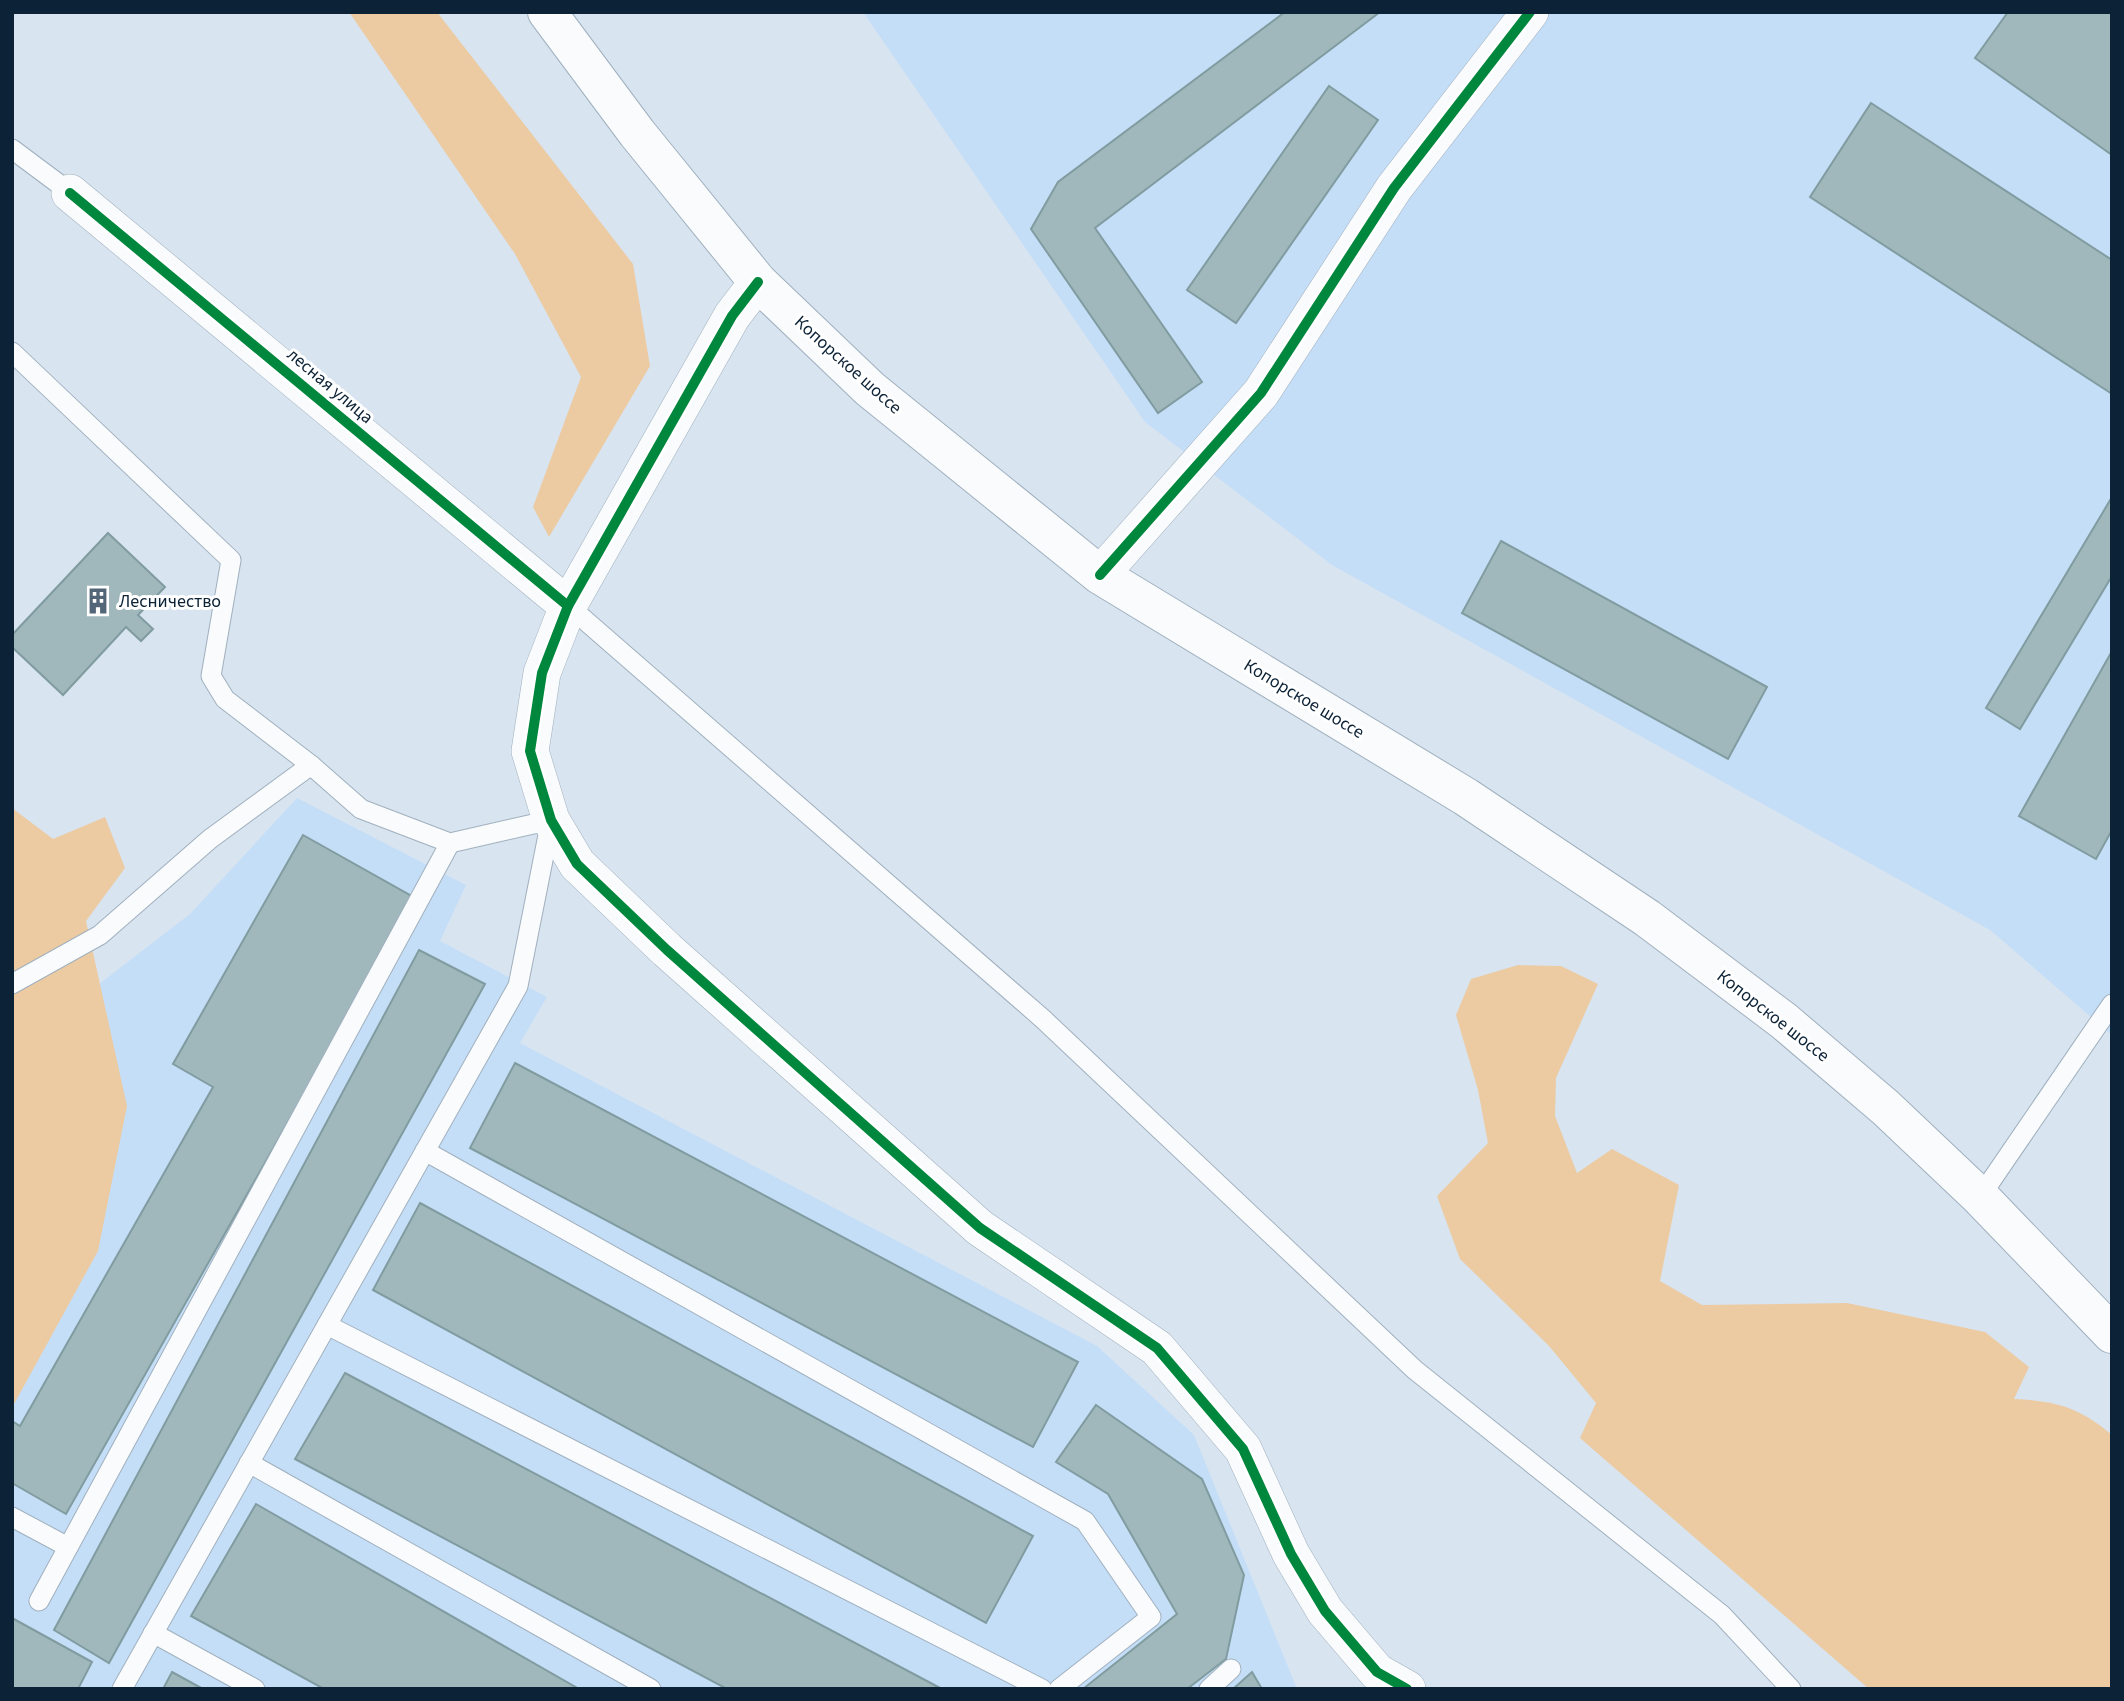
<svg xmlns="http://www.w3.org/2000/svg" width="2124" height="1701" font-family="'Source Sans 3',sans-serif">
<rect width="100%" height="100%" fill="#d8e4f0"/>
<g fill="#c5def7">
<path d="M863,12H2112V1035L1990,930L1332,565L1145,422Z"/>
<path d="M297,798L466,885L440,941L547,997L520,1043L1097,1346L1194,1435L1297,1689H12V1051L190,914Z"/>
</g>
<g fill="#eccba3">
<path d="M349,12H437L633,264L650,366L549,537L533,507L581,377L515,254Z"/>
<path d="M12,808L53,839L105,817L125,868L86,921L127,1106L98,1251L13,1406Z"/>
<path d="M1518,965L1561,966L1598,984L1556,1078L1555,1116L1577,1173L1612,1149L1679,1185L1660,1281L1702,1305L1847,1303L1985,1332L2029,1367L2014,1399C2056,1401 2079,1407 2112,1435V1689H1869L1580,1438L1596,1403L1549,1346L1460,1259L1437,1196L1488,1143L1478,1090L1456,1015L1471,979Z"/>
</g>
<g fill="#a0b8bc" stroke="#809ca0" stroke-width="2">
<path d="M1285,12H1380L1095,228L1202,382L1158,413L1031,229L1058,182Z"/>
<path d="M2008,12H2112V155L1975,58Z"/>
<path d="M1329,86L1378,120L1236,323L1187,290Z"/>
<path d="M1871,103L2112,260V394L1810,197Z"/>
<path d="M2112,497V576L2020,729L1986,708Z"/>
<path d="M108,533L165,587L138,615L153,629L141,641L126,627L63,695L12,647V635Z"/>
<path d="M1501,541L1767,687L1728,759L1462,613Z"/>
<path d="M2112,651V830L2096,859L2019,816Z"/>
<path d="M303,835L415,898L66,1514L12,1483V1421L20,1426L213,1087L173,1064Z"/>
<path d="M419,950L485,984L109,1663L54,1630Z"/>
<path d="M515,1063L1078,1362L1033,1447L470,1148Z"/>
<path d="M420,1203L1033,1536L986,1623L373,1290Z"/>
<path d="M345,1373L942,1689H727L295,1459Z"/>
<path d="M1096,1405L1202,1479L1244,1575L1226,1659L1187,1689H1083L1177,1614L1108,1494L1056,1462Z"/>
<path d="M256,1504L579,1689H324L191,1616Z"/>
<path d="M12,1618L92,1662L78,1689H12Z"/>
<path d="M172,1672L203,1689H163Z"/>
<path d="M1252,1672L1262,1689H1233Z"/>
</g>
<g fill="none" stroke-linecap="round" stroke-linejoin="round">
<g stroke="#a0b0be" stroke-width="21">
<g id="lane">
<path d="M12,149L75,196"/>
<path d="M12,352L231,560L211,676L225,699L311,765"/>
<path d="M564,602L1043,1019L1415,1370L1722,1615L1791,1689"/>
<path d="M12,984L100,935L210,839L311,765L361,809L450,843L551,820L518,986L122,1689"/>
<path d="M425,1151L1085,1521L1151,1617L1059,1689"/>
<path d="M1980,1197L2112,1004"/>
<path d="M327,1325L1042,1689"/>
<path d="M249,1463L651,1689"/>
<path d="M12,1517L68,1547"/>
<path d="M39,1601L450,843"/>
<path d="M153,1633L255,1689"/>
<path d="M1209,1689L1231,1669"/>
</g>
</g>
<g stroke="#a0b0be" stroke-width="38">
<g id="street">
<path d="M70,193L568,606"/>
<path d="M758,282L732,316L568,606L542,673L530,751L551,820L577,864L667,950L980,1228L1157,1348L1243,1449L1291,1554L1325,1611L1377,1672L1407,1689"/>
<path d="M1100,575L1261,393L1394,188L1530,12"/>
</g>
</g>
<g stroke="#a0b0be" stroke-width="40">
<path id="secondary" d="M547,12L637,133L758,282L870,389L1100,575L1466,797L1647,918L1784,1021L1886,1108L1980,1197L2112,1334"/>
</g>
<use href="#lane" stroke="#f9fbfd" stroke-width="19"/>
<use href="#street" stroke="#f9fbfd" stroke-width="37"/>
<use href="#secondary" stroke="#f9fbfd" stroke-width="38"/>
<g stroke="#fff" stroke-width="15">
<g id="cycleway">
<path d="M70,193L568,606"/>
<path d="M758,282L732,316L568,606L542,673L530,751L551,820L577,864L667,950L980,1228L1157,1348L1243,1449L1291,1554L1325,1611L1377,1672L1407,1689"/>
<path d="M1100,575L1261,393L1394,188L1530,12"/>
</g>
</g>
<use href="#cycleway" stroke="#00873e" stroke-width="10"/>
</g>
<defs>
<g id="building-bare" transform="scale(2.1)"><path d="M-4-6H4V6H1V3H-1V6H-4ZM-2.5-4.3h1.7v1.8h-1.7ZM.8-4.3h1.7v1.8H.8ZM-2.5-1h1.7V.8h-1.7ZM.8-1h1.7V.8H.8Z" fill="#536677" stroke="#fff" stroke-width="2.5" paint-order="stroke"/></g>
</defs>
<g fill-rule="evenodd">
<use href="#building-bare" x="98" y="601"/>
</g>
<g text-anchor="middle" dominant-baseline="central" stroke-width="6" stroke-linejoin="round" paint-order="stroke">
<g font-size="18" fill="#0c2236" stroke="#fff">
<text transform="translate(848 365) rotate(42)">Копорское шоссе</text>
<text transform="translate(330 386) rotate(40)">лесная улица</text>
<text transform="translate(1304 699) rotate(31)">Копорское шоссе</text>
<text transform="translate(1773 1016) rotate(38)">Копорское шоссе</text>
</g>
<g font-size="18" fill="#0c2236" stroke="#fff" text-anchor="start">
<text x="119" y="601">Лесничество</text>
</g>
</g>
<rect width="2124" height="1701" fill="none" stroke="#0c2236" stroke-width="28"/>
</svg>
